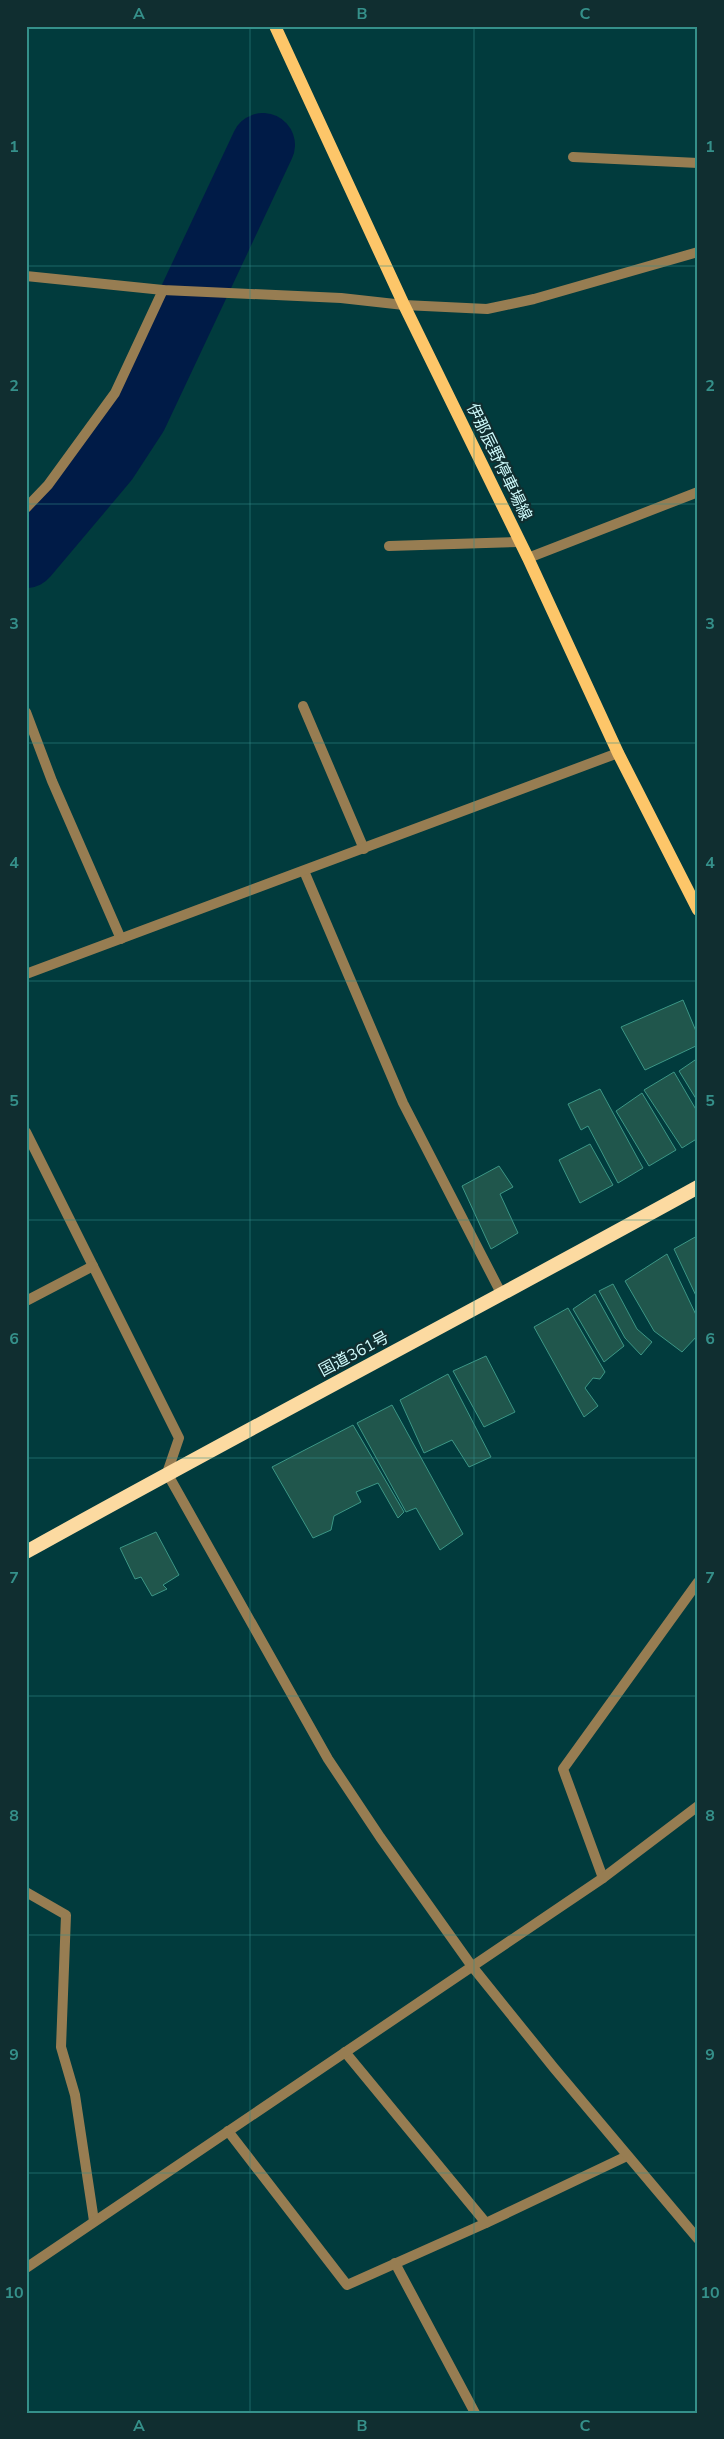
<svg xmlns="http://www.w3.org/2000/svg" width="724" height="2439" font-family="'Nunito Sans','Noto Sans JP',sans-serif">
<rect width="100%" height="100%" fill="#013b3d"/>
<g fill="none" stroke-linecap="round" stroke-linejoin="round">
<path stroke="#001b47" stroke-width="64" d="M26,556L106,461L136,415L263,145"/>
</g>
<g fill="#20564c" stroke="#3c9786">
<path d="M683,1000L698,1036V1045L645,1070L621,1027Z"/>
<path d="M695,1060L698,1065V1102L679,1071Z"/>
<path d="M674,1072L698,1113V1138L682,1148L644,1090Z"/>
<path d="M600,1089L643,1168L618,1183L588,1126L581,1130L568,1104Z"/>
<path d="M642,1093L676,1150L649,1166L616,1111Z"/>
<path d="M590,1144L613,1185L580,1203L559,1160Z"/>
<path d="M499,1166L513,1187L500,1194L518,1233L491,1249L462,1186Z"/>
<path d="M697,1236L698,1237V1300L674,1249Z"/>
<path d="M667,1254L698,1319V1335L682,1352L654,1331L625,1281Z"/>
<path d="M613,1284L637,1329L652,1342L641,1355L625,1338L599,1291Z"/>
<path d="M595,1294L624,1346L604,1362L573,1309Z"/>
<path d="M568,1308L605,1372L600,1379L593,1378L585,1388L598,1406L584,1417L534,1327Z"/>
<path d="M486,1356L515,1412L484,1427L453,1371Z"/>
<path d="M448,1374L491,1457L469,1467L452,1440L424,1453L400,1400Z"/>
<path d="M392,1405L463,1534L440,1550L416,1508L406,1512L357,1423Z"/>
<path d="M353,1425L404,1512L398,1518L378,1483L356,1492L361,1502L334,1516L331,1530L313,1538L272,1467Z"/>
<path d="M156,1532L179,1575L163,1585L167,1589L152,1596L141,1577L135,1579L120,1548Z"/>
</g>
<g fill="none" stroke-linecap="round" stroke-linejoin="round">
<g stroke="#977d52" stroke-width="10">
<path d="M389,546L520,542"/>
<path d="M303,706L364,849"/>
<path d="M26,712L52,781L121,939"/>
<path d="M304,871L403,1103L502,1295"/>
<path d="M26,1132L179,1438L167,1473"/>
<path d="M26,1301L93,1266"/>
<path d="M603,1878L563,1769L698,1582"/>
<path d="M26,1892L66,1915L61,2047L75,2095L94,2221"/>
</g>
<g stroke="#977d52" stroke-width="10">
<path d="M573,157L698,163"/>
<path d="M26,508L48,485L115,393L163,290"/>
<path d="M528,558L698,492"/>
<path d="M26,974L618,753"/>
<path d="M345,2052L486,2223"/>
<path d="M228,2131L347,2285L486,2223L627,2156"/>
<path d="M395,2263L475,2413"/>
<path d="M26,2268L603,1878L698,1806"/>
</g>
<g stroke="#977d52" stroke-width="10">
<path d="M26,276L163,290L341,298L404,305L487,309L534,299L698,252"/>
<path d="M167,1473L328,1759L380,1837L471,1965L554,2068L698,2239"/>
</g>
<path stroke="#fdc669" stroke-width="12" d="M275,26L404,305L528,558L618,753L698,910"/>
<path stroke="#fcdaa1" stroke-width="14" d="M26,1552C249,1428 475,1310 698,1187"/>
</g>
<path fill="none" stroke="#35908a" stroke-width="1" stroke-opacity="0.55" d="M250,26V2413M474,26V2413M26,266H698M26,504H698M26,743H698M26,981H698M26,1220H698M26,1458H698M26,1696H698M26,1935H698M26,2173H698"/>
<g text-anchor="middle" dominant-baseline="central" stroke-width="4.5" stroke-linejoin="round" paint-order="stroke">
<g font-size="16" fill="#cdf9fa" stroke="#102e30">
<text transform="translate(499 462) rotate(64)">伊那辰野停車場線</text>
<text transform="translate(354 1354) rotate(-28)">国道361号</text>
</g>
</g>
<rect width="724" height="2439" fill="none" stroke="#102e30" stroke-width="55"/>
<rect x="28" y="28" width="668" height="2384" fill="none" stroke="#35908a" stroke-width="2"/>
<g font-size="16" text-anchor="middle" font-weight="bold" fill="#35908a">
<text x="139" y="19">A</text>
<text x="362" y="19">B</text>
<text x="585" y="19">C</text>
<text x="14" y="152">1</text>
<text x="710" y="152">1</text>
<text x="14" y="391">2</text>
<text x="710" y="391">2</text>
<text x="14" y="629">3</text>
<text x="710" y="629">3</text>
<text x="14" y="868">4</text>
<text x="710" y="868">4</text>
<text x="14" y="1106">5</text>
<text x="710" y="1106">5</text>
<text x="14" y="1344">6</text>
<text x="710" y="1344">6</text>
<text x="14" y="1583">7</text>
<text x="710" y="1583">7</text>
<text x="14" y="1821">8</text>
<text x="710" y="1821">8</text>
<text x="14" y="2060">9</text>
<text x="710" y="2060">9</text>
<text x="14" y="2298">10</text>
<text x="710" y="2298">10</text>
<text x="139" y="2431">A</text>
<text x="362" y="2431">B</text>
<text x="585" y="2431">C</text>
</g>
</svg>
